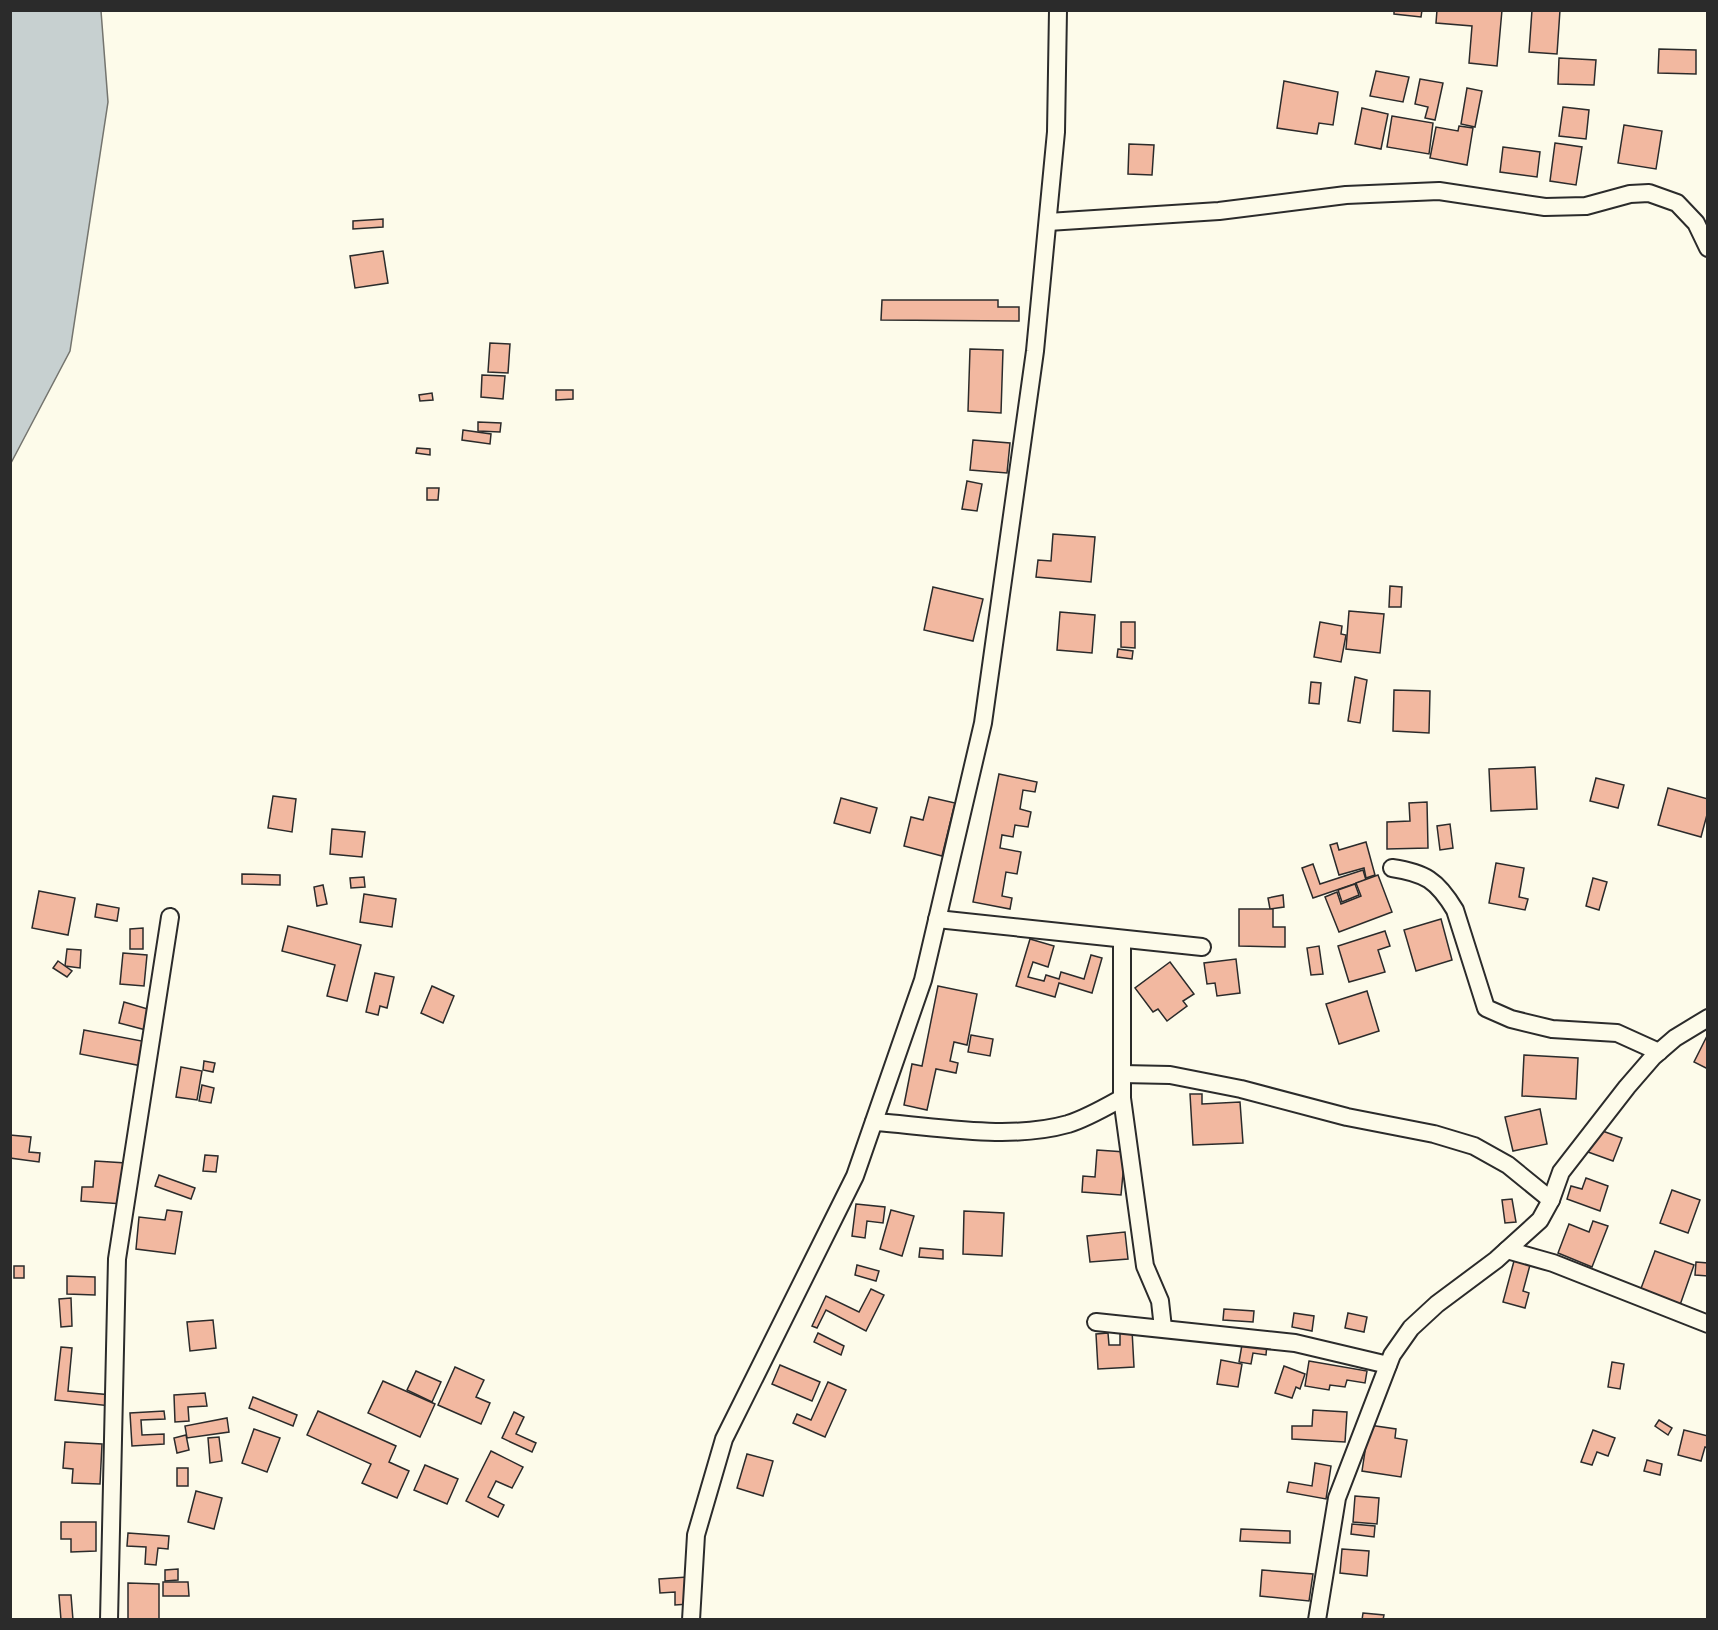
<svg xmlns="http://www.w3.org/2000/svg" width="1718" height="1630" font-family="'Varela Round',sans-serif">
<rect width="100%" height="100%" fill="#fdfbea"/>
<path fill="#c7d0d0" stroke="#74746e" stroke-width="1.5" d="M11,10L101,11L108,102L70,351L11,463Z"/>
<g fill="#f2b8a0" stroke="#2b2b2b" stroke-width="1.5">
<path d="M1394,10H1422L1421,17L1394,14Z"/>
<path d="M1437,10H1502L1497,66L1469,63L1472,26L1436,23Z"/>
<path d="M1532,10H1560L1557,54L1529,52Z"/>
<path d="M1659,49L1696,50V74L1658,73Z"/>
<path d="M1559,58L1596,60L1594,85L1558,84Z"/>
<path d="M1376,71L1409,77L1403,102L1370,96Z"/>
<path d="M1420,79L1443,83L1435,120L1425,118L1428,107L1415,104Z"/>
<path d="M1284,81L1338,92L1333,125L1319,123L1317,134L1277,128Z"/>
<path d="M1467,88L1482,91L1475,127L1461,124Z"/>
<path d="M1563,107L1589,110L1586,139L1559,136Z"/>
<path d="M1362,108L1388,114L1381,149L1355,144Z"/>
<path d="M1392,116L1433,123L1429,154L1387,147Z"/>
<path d="M1624,125L1662,131L1656,169L1618,163Z"/>
<path d="M1459,126L1473,128L1467,165L1430,158L1436,127L1458,131Z"/>
<path d="M1555,143L1582,147L1576,185L1550,181Z"/>
<path d="M1129,144L1154,145L1152,175L1128,174Z"/>
<path d="M1503,147L1540,152L1537,177L1500,172Z"/>
<path d="M383,219V227L353,229V221Z"/>
<path d="M383,251L388,283L355,288L350,256Z"/>
<path d="M882,300H998V307H1019V321L881,320Z"/>
<path d="M490,343L510,344L508,373L488,372Z"/>
<path d="M970,349L1003,350L1001,413L968,411Z"/>
<path d="M482,375L505,376L503,399L481,397Z"/>
<path d="M556,390H573V399L556,400Z"/>
<path d="M432,393L433,400L420,401L419,395Z"/>
<path d="M478,422L501,423L500,432L478,431Z"/>
<path d="M463,430L491,434L490,444L462,440Z"/>
<path d="M973,440L1010,443L1007,473L970,470Z"/>
<path d="M417,448L430,449V455L416,453Z"/>
<path d="M967,481L982,484L977,511L962,509Z"/>
<path d="M427,488H439L438,500H427Z"/>
<path d="M1053,534L1095,537L1091,582L1036,577L1038,560L1051,561Z"/>
<path d="M1390,586L1402,587L1401,607H1389Z"/>
<path d="M933,587L983,599L973,641L924,630Z"/>
<path d="M1349,611L1384,614L1380,653L1346,649Z"/>
<path d="M1060,612L1095,615L1092,653L1057,650Z"/>
<path d="M1121,622H1135V648L1121,647Z"/>
<path d="M1320,622L1342,626L1341,634L1346,635L1341,662L1314,657Z"/>
<path d="M1118,649L1133,651L1132,659L1117,657Z"/>
<path d="M1355,677L1367,680L1360,723L1348,721Z"/>
<path d="M1311,682L1321,683L1319,704L1309,703Z"/>
<path d="M1394,690L1430,691L1429,733L1393,731Z"/>
<path d="M1535,767L1537,809L1491,811L1489,769Z"/>
<path d="M999,774L1037,782L1035,792L1023,790L1020,809L1031,812L1028,827L1015,825L1013,837L1002,835L1000,848L1021,852L1017,874L1006,872L1002,896L1012,898L1010,909L973,902Z"/>
<path d="M1596,778L1624,785L1618,808L1590,801Z"/>
<path d="M1668,788L1708,799V811L1701,837L1658,825Z"/>
<path d="M273,796L296,799L292,832L268,828Z"/>
<path d="M929,797L955,803L942,856L904,846L911,817L923,820Z"/>
<path d="M841,798L877,808L870,833L834,823Z"/>
<path d="M1427,802L1428,848L1387,849V822L1410,821L1409,803Z"/>
<path d="M1450,824L1453,848L1440,850L1437,826Z"/>
<path d="M332,829L365,832L362,857L330,854Z"/>
<path d="M1366,842L1375,875L1366,878L1364,868L1339,875L1330,845L1337,843L1339,850Z"/>
<path d="M1496,863L1524,868L1519,897L1528,899L1525,910L1489,903Z"/>
<path d="M1313,864L1320,884L1363,870L1366,880L1313,898L1302,868Z"/>
<path d="M242,874L280,875V885L242,884Z"/>
<path d="M1378,875L1392,912L1339,932L1325,897L1337,892L1341,904L1361,896L1356,883Z"/>
<path d="M364,877L365,887L351,888L350,878Z"/>
<path d="M1593,878L1607,882L1599,910L1586,906Z"/>
<path d="M1355,884L1359,895L1342,902L1338,890Z"/>
<path d="M323,885L327,904L317,906L314,887Z"/>
<path d="M39,891L75,898L68,935L32,928Z"/>
<path d="M364,894L396,899L392,927L360,922Z"/>
<path d="M1283,895L1284,907L1270,909L1268,898Z"/>
<path d="M97,904L119,908L117,921L95,917Z"/>
<path d="M1239,909H1273V927H1285V947L1239,946Z"/>
<path d="M1441,919L1452,960L1416,971L1404,930Z"/>
<path d="M288,926L361,945L347,1001L327,996L335,965L282,951Z"/>
<path d="M143,928V949H130V929Z"/>
<path d="M1385,931L1390,946L1378,950L1385,972L1349,982L1338,946Z"/>
<path d="M1030,939L1054,946L1048,967L1033,962L1028,977L1044,981L1046,975L1059,979L1061,972L1084,979L1091,955L1102,958L1092,993L1059,983L1055,997L1016,986Z"/>
<path d="M1319,946L1323,974L1311,975L1307,948Z"/>
<path d="M67,949L81,950L80,968L65,966Z"/>
<path d="M123,953L147,955L144,986L120,984Z"/>
<path d="M1236,959L1240,993L1217,996L1215,983L1207,984L1204,963Z"/>
<path d="M58,961L72,971L67,977L53,968Z"/>
<path d="M1170,962L1194,994L1183,1001L1187,1006L1167,1021L1158,1009L1153,1012L1135,988Z"/>
<path d="M375,973L394,977L387,1008L380,1006L378,1015L366,1012Z"/>
<path d="M432,986L454,996L443,1023L421,1013Z"/>
<path d="M938,986L977,994L967,1045L954,1042L950,1061L958,1063L956,1073L936,1069L927,1110L904,1105L912,1064L922,1066Z"/>
<path d="M1367,991L1379,1031L1339,1044L1326,1004Z"/>
<path d="M124,1002L151,1010L146,1030L119,1023Z"/>
<path d="M84,1030L147,1042L142,1066L80,1054Z"/>
<path d="M1708,1034V1069L1694,1062Z"/>
<path d="M971,1035L993,1039L990,1056L968,1052Z"/>
<path d="M1524,1055L1578,1058L1576,1099L1522,1096Z"/>
<path d="M204,1061L215,1063L213,1072L203,1070Z"/>
<path d="M181,1067L202,1071L197,1100L176,1097Z"/>
<path d="M202,1085L214,1088L211,1103L199,1101Z"/>
<path d="M1190,1094H1202V1104L1240,1102L1243,1143L1193,1145Z"/>
<path d="M1540,1109L1547,1144L1513,1151L1505,1117Z"/>
<path d="M1597,1129L1622,1138L1613,1161L1588,1152Z"/>
<path d="M10,1135L31,1137L29,1152L40,1153L39,1162L10,1158Z"/>
<path d="M1097,1150L1125,1152L1121,1195L1082,1192L1083,1176L1095,1177Z"/>
<path d="M205,1155L218,1156L216,1172L203,1171Z"/>
<path d="M95,1161L126,1163L123,1204L81,1201L82,1187H93Z"/>
<path d="M159,1175L195,1188L191,1199L155,1186Z"/>
<path d="M1586,1178L1608,1186L1600,1211L1567,1199L1571,1186L1582,1189Z"/>
<path d="M1672,1190L1700,1200L1688,1233L1660,1223Z"/>
<path d="M1512,1199L1516,1222L1505,1223L1502,1200Z"/>
<path d="M856,1204L885,1207L883,1223L867,1221L865,1238L852,1236Z"/>
<path d="M167,1210L182,1212L175,1254L136,1249L139,1217L165,1220Z"/>
<path d="M891,1210L914,1216L902,1256L880,1249Z"/>
<path d="M964,1211L1004,1213L1002,1256L963,1254Z"/>
<path d="M1593,1221L1608,1226L1592,1267L1558,1253L1569,1224L1589,1232Z"/>
<path d="M1125,1232L1128,1259L1090,1262L1087,1236Z"/>
<path d="M920,1248L943,1250V1259L919,1257Z"/>
<path d="M1655,1251L1694,1265L1680,1305L1640,1291Z"/>
<path d="M1514,1261L1530,1265L1523,1291L1529,1293L1525,1308L1503,1302Z"/>
<path d="M1696,1262L1708,1263V1276L1695,1275Z"/>
<path d="M857,1265L879,1271L876,1281L855,1275Z"/>
<rect x="14" y="1266" width="10" height="12"/>
<path d="M67,1276L95,1277V1295L67,1294Z"/>
<path d="M871,1289L884,1295L866,1331L826,1310L817,1328L812,1326L826,1296L859,1312Z"/>
<path d="M71,1298L72,1326L61,1327L59,1299Z"/>
<path d="M1224,1309L1254,1311L1253,1322L1223,1320Z"/>
<path d="M1294,1313L1314,1316L1312,1331L1292,1327Z"/>
<path d="M1348,1313L1367,1317L1364,1332L1345,1328Z"/>
<path d="M213,1320L216,1348L190,1351L187,1322Z"/>
<path d="M1120,1330H1132L1134,1367L1098,1369L1096,1334L1108,1333L1109,1345H1120Z"/>
<path d="M818,1333L844,1346L841,1355L814,1342Z"/>
<path d="M1243,1339L1267,1344L1266,1355L1253,1353L1251,1364L1239,1362Z"/>
<path d="M61,1347L72,1348L68,1391L112,1395L111,1406L55,1400Z"/>
<path d="M1221,1360L1242,1364L1238,1387L1217,1384Z"/>
<path d="M1309,1361L1367,1371L1365,1383L1347,1380L1345,1387L1330,1385L1329,1390L1305,1386Z"/>
<path d="M1612,1362L1624,1364L1620,1389L1608,1387Z"/>
<path d="M780,1365L820,1382L812,1401L772,1384Z"/>
<path d="M1284,1366L1305,1374L1300,1389L1296,1387L1292,1398L1275,1393Z"/>
<path d="M455,1367L484,1380L476,1397L490,1403L481,1424L438,1405Z"/>
<path d="M416,1371L441,1382L432,1402L407,1390Z"/>
<path d="M383,1381L435,1404L420,1437L368,1413Z"/>
<path d="M828,1382L846,1390L825,1437L793,1423L797,1414L811,1420Z"/>
<path d="M205,1393L207,1406L188,1407L189,1421L175,1422L174,1395Z"/>
<path d="M253,1397L297,1415L293,1426L249,1408Z"/>
<path d="M1313,1410L1347,1412L1345,1442L1292,1439V1426H1312Z"/>
<path d="M164,1411L165,1419L141,1420L142,1435L164,1434V1444L132,1446L130,1413Z"/>
<path d="M318,1411L396,1446L389,1462L409,1471L397,1498L362,1483L371,1464L307,1435Z"/>
<path d="M514,1412L524,1417L516,1434L536,1443L532,1452L502,1438Z"/>
<path d="M227,1418L229,1432L187,1438L185,1426Z"/>
<path d="M1659,1420L1672,1428L1668,1435L1655,1426Z"/>
<path d="M1369,1425L1396,1429L1395,1438L1407,1440L1401,1477L1362,1471Z"/>
<path d="M254,1429L280,1438L267,1472L242,1463Z"/>
<path d="M1593,1430L1615,1438L1608,1456L1597,1452L1592,1465L1581,1462Z"/>
<path d="M1684,1430L1708,1436V1448L1705,1447L1701,1461L1678,1455Z"/>
<path d="M186,1435L189,1450L177,1453L174,1438Z"/>
<path d="M219,1437L222,1461L210,1463L208,1438Z"/>
<path d="M65,1442L102,1444L100,1484L72,1483L73,1469L63,1468Z"/>
<path d="M491,1451L523,1467L512,1488L496,1481L488,1497L504,1505L498,1517L466,1501Z"/>
<path d="M747,1454L773,1461L763,1496L737,1488Z"/>
<path d="M1647,1460L1662,1464L1660,1475L1644,1471Z"/>
<path d="M1315,1463L1331,1466L1326,1499L1287,1492L1289,1482L1312,1486Z"/>
<path d="M425,1465L458,1479L447,1504L414,1490Z"/>
<rect x="177" y="1468" width="11" height="18"/>
<path d="M196,1491L222,1498L214,1529L188,1522Z"/>
<path d="M1355,1496L1379,1498L1377,1524L1353,1522Z"/>
<path d="M61,1522H96V1551L71,1552V1539H61Z"/>
<path d="M1352,1524L1375,1526L1374,1537L1351,1534Z"/>
<path d="M1241,1529L1290,1531V1543L1240,1541Z"/>
<path d="M128,1533L169,1536L168,1549L158,1548L156,1565L145,1564L146,1547L127,1546Z"/>
<path d="M1342,1549L1369,1551L1367,1576L1340,1573Z"/>
<path d="M178,1569V1580L165,1581V1570Z"/>
<path d="M1262,1570L1313,1574L1309,1601L1260,1596Z"/>
<path d="M687,1577L689,1604L675,1605V1592L660,1593L659,1579Z"/>
<path d="M163,1582H188L189,1596H163Z"/>
<path d="M128,1583L159,1584V1620H128Z"/>
<path d="M59,1595H71L73,1620H61Z"/>
<path d="M1363,1613L1384,1615L1383,1620H1362Z"/>
</g>
<g fill="none" stroke-linecap="round" stroke-linejoin="round">
<g stroke="#2b2b2b" stroke-width="20">
<g id="minor">
<path d="M1048,222L1219,211L1346,195L1439,191L1545,207L1586,206L1630,194L1649,193L1677,203L1696,223L1708,248"/>
<path d="M1392,868C1425,873 1437,880 1455,910L1486,1008L1511,1019L1552,1029L1617,1033L1659,1052"/>
<path d="M937,919L1202,947"/>
<path d="M1122,939V1098L1145,1266L1160,1301L1163,1328"/>
<path d="M1122,1074L1170,1075L1241,1089L1347,1117L1434,1134L1474,1146L1508,1165L1551,1200"/>
<path d="M874,1122C935,1126 1008,1141 1068,1124C1087,1118 1104,1108 1122,1098"/>
<path d="M1507,1250L1553,1263L1708,1324"/>
<path d="M1096,1322L1295,1343L1388,1365"/>
<path d="M109,1620L117,1259L170,917"/>
<path d="M691,1620L696,1535L724,1439L855,1176L923,980L983,723L1035,351L1056,132L1058,10"/>
<path d="M1317,1620L1337,1498L1392,1355L1411,1328L1437,1304L1496,1260L1540,1220L1551,1200L1561,1172L1627,1087L1653,1057L1675,1038L1708,1018"/>
</g>
</g>
<use href="#minor" stroke="#fdfbea" stroke-width="16"/>
</g>
<rect width="1718" height="1630" fill="none" stroke="#2b2b2b" stroke-width="24"/>
</svg>
